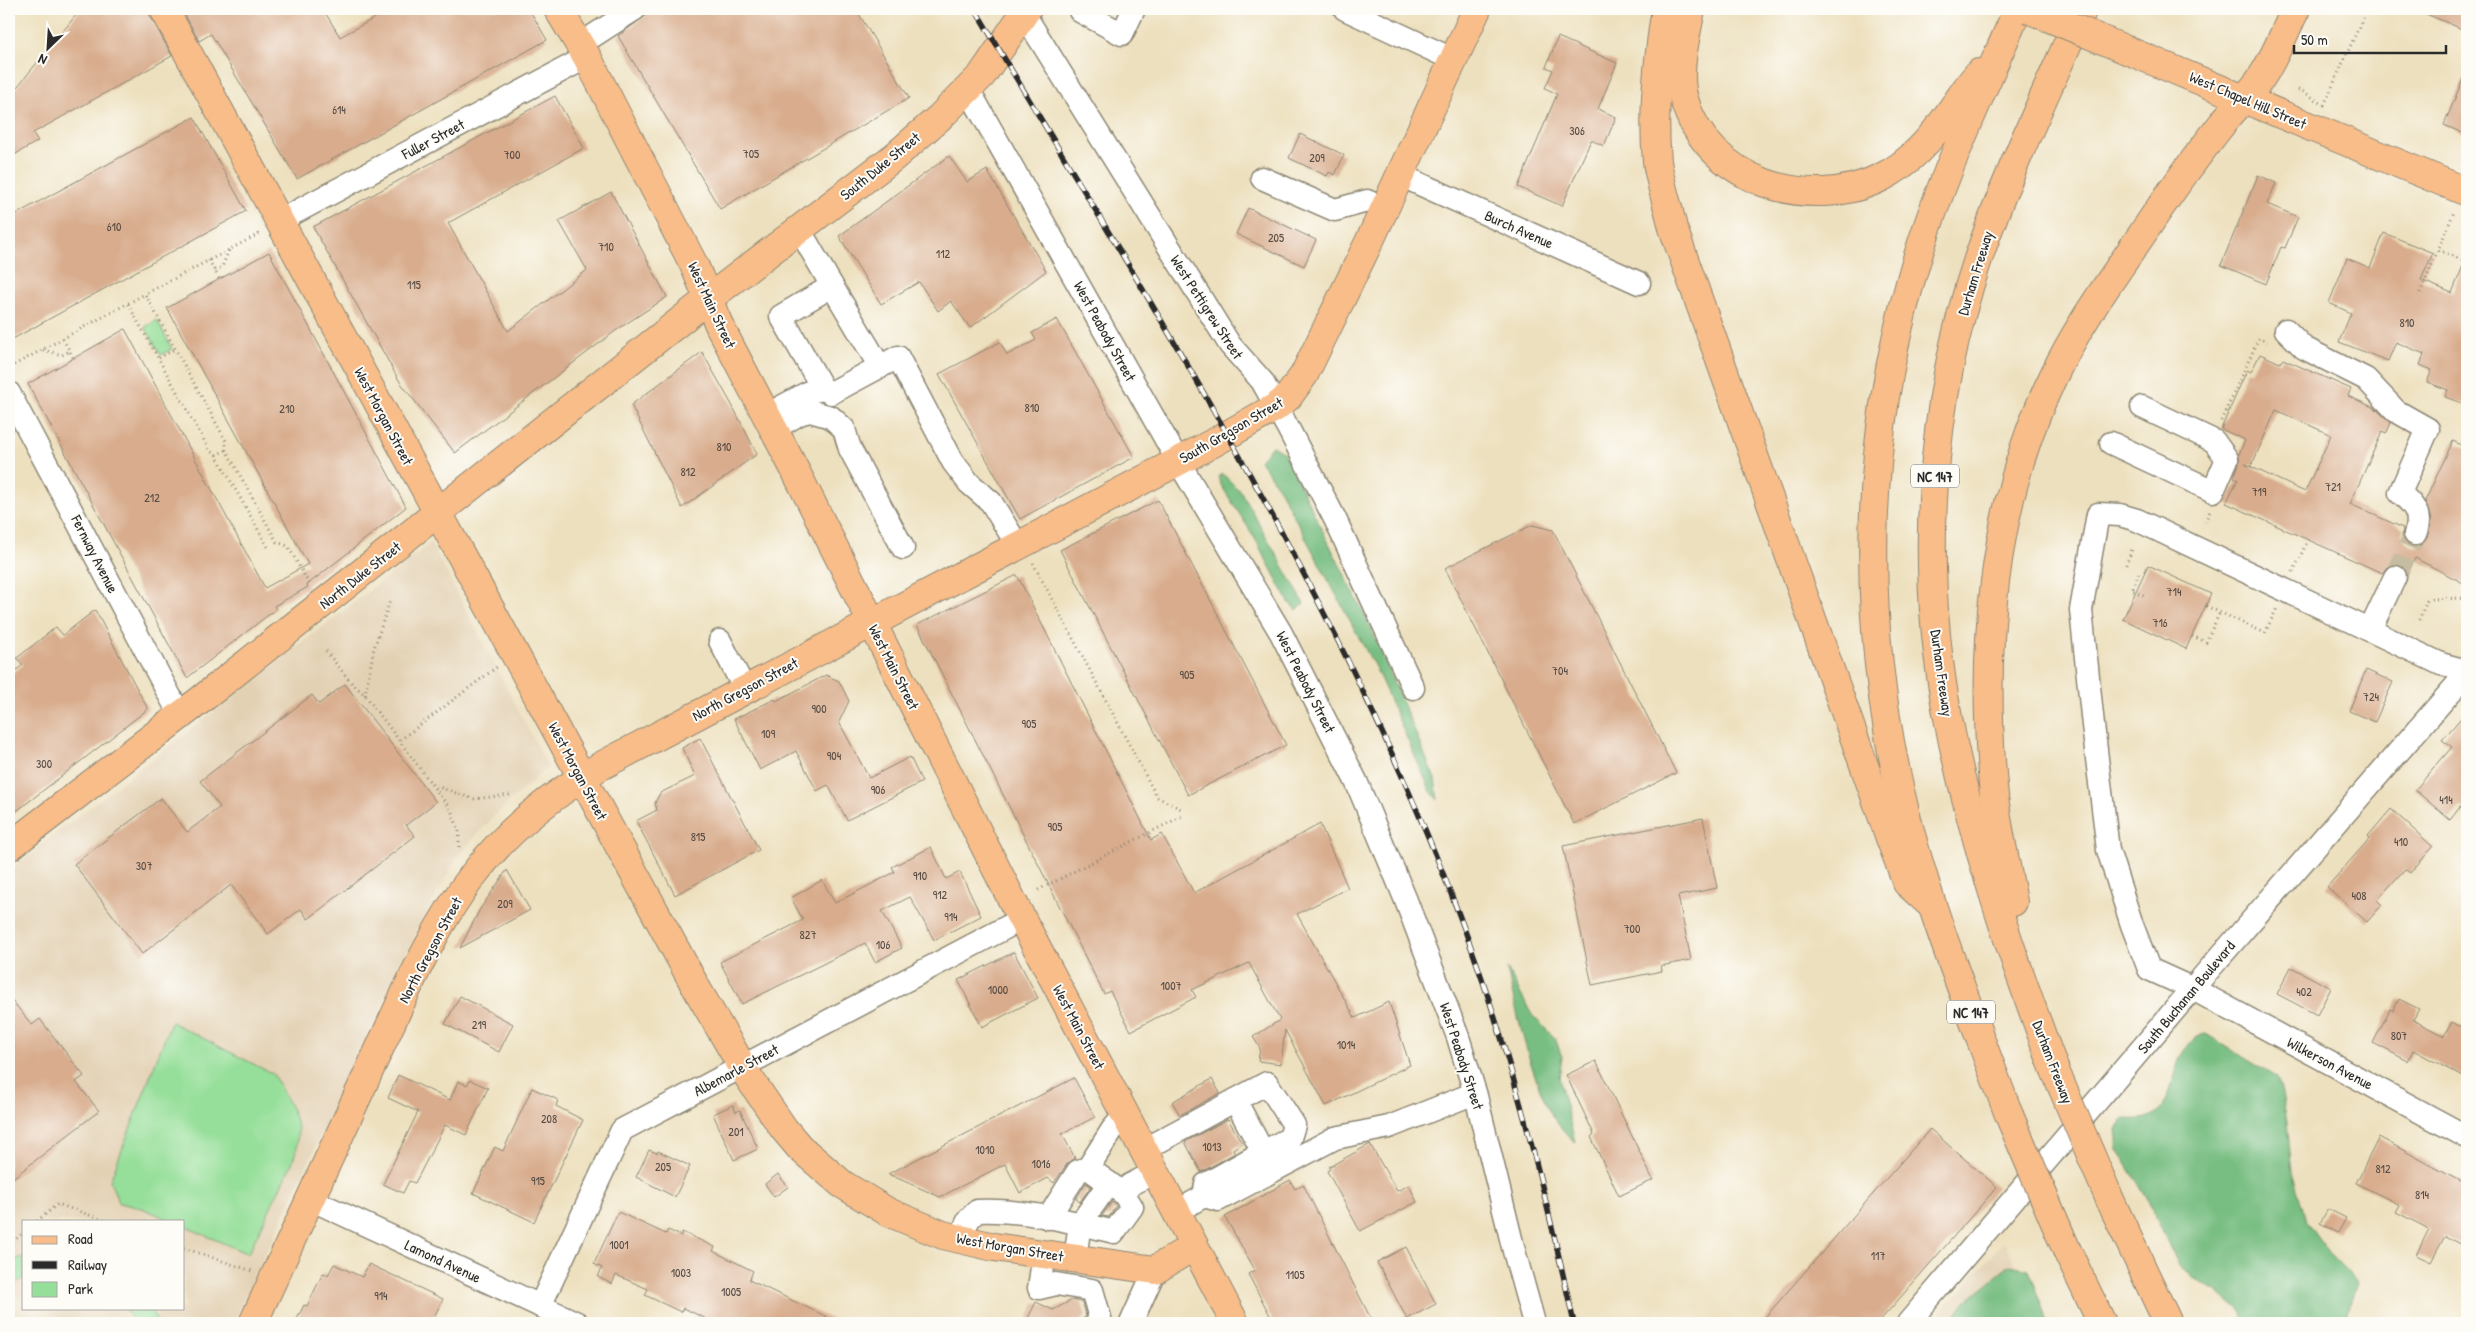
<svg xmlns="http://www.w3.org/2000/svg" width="2476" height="1332" font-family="'Patrick Hand',sans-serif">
<rect width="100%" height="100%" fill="#fdfcf7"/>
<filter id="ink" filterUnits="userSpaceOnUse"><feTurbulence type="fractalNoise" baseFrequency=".02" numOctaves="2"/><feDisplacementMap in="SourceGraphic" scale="10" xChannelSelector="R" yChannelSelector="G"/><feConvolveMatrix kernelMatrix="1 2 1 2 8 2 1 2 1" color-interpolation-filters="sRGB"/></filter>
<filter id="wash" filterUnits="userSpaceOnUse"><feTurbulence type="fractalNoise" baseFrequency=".0096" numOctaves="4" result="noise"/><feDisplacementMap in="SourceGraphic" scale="20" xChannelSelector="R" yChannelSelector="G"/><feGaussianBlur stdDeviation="1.12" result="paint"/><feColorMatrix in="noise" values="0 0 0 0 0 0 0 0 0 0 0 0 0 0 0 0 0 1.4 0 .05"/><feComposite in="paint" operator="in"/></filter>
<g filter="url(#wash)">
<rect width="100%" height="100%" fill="#ede0be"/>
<g fill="#e3d1b4" fill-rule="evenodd">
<path d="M431,543L548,767L498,812L457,857L418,929L233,1323H9V870ZM24,1221H184V1308H24Z"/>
<path d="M2004,1242L2048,1323H1931Z"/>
</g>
<g fill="#96df9a" stroke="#608562">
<path d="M157,320L172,349L161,355L145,327Z"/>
<path d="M171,1022L273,1074L293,1112L298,1129L297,1147L292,1163L248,1254L184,1226V1221H172L142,1208L119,1203L110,1181Z"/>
<path d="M24,1257V1279L9,1285V1261Z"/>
<path d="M125,1308H149L158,1323H135Z"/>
</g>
<g fill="#78be82" stroke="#527456">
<path d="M1272,446L1284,453L1370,626L1435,779L1438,800L1430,790L1376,669L1281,492L1260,460Z"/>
<path d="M1223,474L1241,492L1304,603L1297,610L1290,604L1253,535L1221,485L1218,477Z"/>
<path d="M1507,969L1532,1015L1555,1038L1562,1057L1559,1078L1575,1142C1564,1132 1553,1120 1547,1106C1528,1064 1517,1014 1507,969Z"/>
<path d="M2206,1034L2277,1078L2282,1094L2287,1122L2292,1173L2307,1222L2328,1252L2358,1283L2344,1323H2243L2241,1313L2217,1292L2179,1267L2148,1200L2118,1150L2116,1130L2125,1119C2173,1123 2166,1092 2180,1058C2183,1050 2191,1043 2196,1036Z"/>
<path d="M2010,1265L2029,1269L2044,1310L2046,1323H1949L1967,1300Z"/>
</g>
<g id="blocks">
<g fill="#d8ac8c" fill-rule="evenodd">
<path d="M81,9H148L150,16L172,56L33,133L38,141L9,158V97Z"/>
<path d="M182,9H323L340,37L391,9H529L547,40L297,179L211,34L199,41Z"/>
<path d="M655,9H856L909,98L720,209L618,36Z"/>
<path d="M2414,9H2467V31Z"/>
<path d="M1558,37L1617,63L1598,109L1616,117L1604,146L1591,140L1562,206L1518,187L1557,94L1545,88L1553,70L1546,67Z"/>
<path d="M2467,69V135L2444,125Z"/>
<path d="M555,96L584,148L448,223L508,331L587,270L559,221L611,192L667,297L618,329L455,453L400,382L313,227Z"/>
<path d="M194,117L246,211L9,341V218Z"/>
<path d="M1300,134L1344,155L1335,175L1329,172L1327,176L1289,158Z"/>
<path d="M949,156L967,182L987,170L1046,271L970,328L951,301L938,311L919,282L881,304L839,236Z"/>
<path d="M2258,175L2276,183L2267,204L2298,217L2285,248L2281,247L2266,284L2221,265Z"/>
<path d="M1248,208L1316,240L1304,266L1236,234Z"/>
<path d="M2384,233L2433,253L2421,280L2452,293L2467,256V405L2445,397L2448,390L2427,382L2432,370L2420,365L2424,354L2396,342L2388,361L2339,342L2351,313L2329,303L2347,258L2370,268Z"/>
<path d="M269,252L406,507L307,585L308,587L274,606L276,609L187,678L28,384L125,329L265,588L308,564L167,308Z"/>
<path d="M1057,319L1134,457L1020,519L939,374L1000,342L1007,355L1036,340L1032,333Z"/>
<path d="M702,352L732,405L757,454L682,508L631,405Z"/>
<path d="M2260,354L2280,363L2283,359L2351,389L2348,396L2375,408L2391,423L2386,434L2382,432L2350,504L2403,528L2402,537L2410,546L2418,547L2427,538L2431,520L2425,501L2453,441L2467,448V585L2415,558L2408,574L2401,565L2394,564L2387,567L2382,573L2226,503L2238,479L2234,477L2239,464V454L2245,440L2221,429L2247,370L2251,372ZM2276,410L2331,435L2305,492L2245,464L2251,467Z"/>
<path d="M1158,500L1286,745L1188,795L1060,550Z"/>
<path d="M1532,525L1553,530L1676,773L1574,824L1445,568Z"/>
<path d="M2148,565L2211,594L2186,649L2123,619Z"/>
<path d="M1017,575L1151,840L1162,834L1194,893L1320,824L1348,888L1297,914L1355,1018L1389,1002L1410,1065L1326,1106L1285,1030L1281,1064L1258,1061L1260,1048L1253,1037L1280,1020L1249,963L1192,990L1196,997L1131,1031L1110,991L1104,994L917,625Z"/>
<path d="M95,610L148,709L9,817V676L23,665L17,658L56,627L63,635Z"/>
<path d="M2366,670L2393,682L2375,722L2349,711Z"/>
<path d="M826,675L839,681L849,701L839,722L869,778L910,757L922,782L847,820L828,785L817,791L796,751L760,770L734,719L775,699L776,701Z"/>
<path d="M345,684L436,802L406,825L415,836L308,919L301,909L268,934L231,885L142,954L74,864L161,798L187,832L220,807L200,781L312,695L319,704Z"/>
<path d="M2467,711V813L2460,807L2450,820L2415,790L2452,747L2442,740Z"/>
<path d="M700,738L759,850L675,895L636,821L657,810L655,803L660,793L695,776L682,748Z"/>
<path d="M2391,809L2433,847L2410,873L2405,869L2377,900L2382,905L2367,922L2327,887L2370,838L2368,836Z"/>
<path d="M1703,818L1717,888L1678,896L1691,960L1661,966L1662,971L1592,985L1563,846Z"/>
<path d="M931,847L946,879L960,872L981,916L934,940L910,897L882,911L902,948L875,962L865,943L742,1004L720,962L803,920L791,898L822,880L835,903L895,872L892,867Z"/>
<path d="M507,870L530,910L460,948L480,909Z"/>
<path d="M1014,952L1038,998L982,1027L958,980Z"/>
<path d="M2291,967L2331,988L2317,1015L2277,994Z"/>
<path d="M460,996L513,1024L499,1052L445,1024Z"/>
<path d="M9,997L32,1025L40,1019L84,1076L76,1082L99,1111L9,1181Z"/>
<path d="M2399,999L2419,1009L2413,1020L2444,1036L2452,1022L2467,1030V1079L2413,1050L2408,1061L2373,1043L2390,1009L2393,1011Z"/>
<path d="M1596,1061L1653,1180L1619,1196L1591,1137L1594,1134L1566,1075Z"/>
<path d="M398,1075L450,1100L458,1081L467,1085L470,1080L488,1088L466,1135L445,1125L415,1183L409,1181L403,1193L383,1184L418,1112L388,1098Z"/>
<path d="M1074,1078L1095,1117L1062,1134L1075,1158L1067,1164L1054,1183L1048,1178L1020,1193L1005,1164L940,1197L888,1174Z"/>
<path d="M1212,1079L1220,1093L1180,1115L1172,1102Z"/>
<path d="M532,1088L558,1100L556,1106L583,1120L534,1222L473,1193L495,1147L503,1151Z"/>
<path d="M733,1105L736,1112L740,1110L758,1149L734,1160L713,1114Z"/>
<path d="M1228,1119L1242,1143L1233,1149L1235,1153L1201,1172L1185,1142Z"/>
<path d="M1930,1129L1997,1187L1878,1323H1760Z"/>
<path d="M2379,1137L2467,1185V1248L2445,1236L2431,1262L2416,1255L2429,1229L2396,1212L2400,1205L2356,1183Z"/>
<path d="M1370,1144L1397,1191L1409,1185L1417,1202L1360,1231L1327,1171L1330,1169L1329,1167Z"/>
<path d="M649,1150L657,1153L658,1151L690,1166L675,1197L636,1177Z"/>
<path d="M778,1174L788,1187L774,1197L765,1184Z"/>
<path d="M1290,1180L1295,1189L1303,1184L1373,1323H1274L1248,1274L1255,1270L1225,1217Z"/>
<path d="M1086,1183L1091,1186L1080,1202L1076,1199Z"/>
<path d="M1112,1202L1116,1206L1109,1217L1102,1216Z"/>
<path d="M2328,1209L2346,1218L2338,1233L2320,1223Z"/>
<path d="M618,1212L666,1234L668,1230L681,1236L682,1232L715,1247L713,1251L753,1271L749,1280L840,1323H715L683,1308L681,1312L645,1295L648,1289L616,1275L612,1284L598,1277L602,1268L594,1264Z"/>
<path d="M1406,1247L1436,1304L1407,1319L1377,1262Z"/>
<path d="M334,1264L362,1277L369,1264L443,1299L431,1323H295L304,1305L307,1306L323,1273L328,1275Z"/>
<path d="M1072,1300L1082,1302L1086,1316L1078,1323H1029L1033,1321L1028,1318L1036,1302L1053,1310Z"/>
</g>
</g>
</g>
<g filter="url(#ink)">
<use href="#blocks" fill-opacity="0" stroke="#8c8674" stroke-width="1"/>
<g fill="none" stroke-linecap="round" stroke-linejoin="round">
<path stroke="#c6bca1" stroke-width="22" stroke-dasharray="22 11" stroke-linecap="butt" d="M2395,577L2415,534"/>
<g stroke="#8c8674" stroke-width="25">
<g id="minor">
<path d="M1345,9L1452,59"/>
<path d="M1080,11L1122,34L1134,9"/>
<path d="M1024,14L1230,345L1262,381L1288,428L1335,519L1413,688"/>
<path d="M579,45L635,9"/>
<path d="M968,89L1178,461L1281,633L1356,781L1405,898L1458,1037L1476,1096L1514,1251L1534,1323"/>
<path d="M1400,175L1639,283"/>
<path d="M1262,178L1335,210L1367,201L1385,209"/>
<path d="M279,221L587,57"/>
<path d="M799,229L832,286"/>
<path d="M2286,330L2304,348L2366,379L2396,411L2428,429L2400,493C2414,505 2423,515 2415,534"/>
<path d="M880,367L832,286L781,316L823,389L831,393L898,357L953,462L969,483L991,502L1018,546"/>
<path d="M9,393L180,715"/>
<path d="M772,412L809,392L823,389"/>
<path d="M774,429L799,414L810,411L831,417L844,429L850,449L903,548"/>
<path d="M2111,443L2213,491L2227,459L2214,441L2142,407"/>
<path d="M2370,630L2395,577"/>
<path d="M720,641L745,690"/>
<path d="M2467,671L2441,664L2137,520L2120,515L2098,514L2081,610L2093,725L2108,850L2132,925L2149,969L2193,989L2467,1137"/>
<path d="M1143,1150L1267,1083L1294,1125L1290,1138L1263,1152L1235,1100"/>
<path d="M1124,1194L1130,1185L1155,1172"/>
<path d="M1204,1196L1206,1184L1263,1152"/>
<path d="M310,1199L577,1323"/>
<path d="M1176,1212L1204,1196L1218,1200L1335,1138L1389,1127L1475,1093"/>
<path d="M1048,1218L1078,1171L1088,1168L1112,1130L1125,1115"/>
<path d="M959,1239L969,1219L977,1211C1023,1209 1070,1221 1114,1232L1132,1207L1124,1194L1088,1168"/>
<path d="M1044,1254L1039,1288L1056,1284L1092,1290L1100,1318L1097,1323"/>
<path d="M1075,1258L1080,1224L1109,1183"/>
<path d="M540,1306L622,1130L1022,919"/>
<path d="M1131,1323L1155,1270"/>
<path d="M1908,1323L2206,973L2467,673"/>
</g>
</g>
<g stroke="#8c8674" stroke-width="30">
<g id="major">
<path d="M164,9L697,989L749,1078L784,1129L800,1148L842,1184L888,1212L943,1235L994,1247L1155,1270L1194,1246"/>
<path d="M558,9L587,57L695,267L719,325L795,470L1015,906L1235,1323"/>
<path d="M2129,51L2467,192"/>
<path d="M9,847L198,702L708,299L894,157L940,117L982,75L1027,9"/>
<path d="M253,1323C294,1234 335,1145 376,1056C405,994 432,929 474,874C508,829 551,796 599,767L1213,443L1276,407L1288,397L1304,375L1371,238L1477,9"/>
</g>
</g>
<g stroke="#8c8674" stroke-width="30">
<g id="highway">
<path d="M1666,9C1658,58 1652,111 1657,161C1660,183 1668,206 1673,228L1891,841L1907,883L1930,904"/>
<path d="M1691,9C1686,37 1676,71 1684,99C1707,181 1809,214 1882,177C1911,163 1936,133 1954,106C1962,95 1969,83 1979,73"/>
<path d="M2013,902C2007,867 1998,832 1994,796C1980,656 1991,505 2053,377C2080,320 2120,268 2155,215C2176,184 2199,153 2222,124C2235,107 2252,93 2263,75C2276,55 2285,30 2296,9"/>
<path d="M2054,1068C2011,953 1971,838 1948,718C1919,567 1929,405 1978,259C2007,174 2047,91 2083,9"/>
<path d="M2009,1115C1969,1007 1924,899 1899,786C1862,621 1864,446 1910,283C1936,188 1979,99 2018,9"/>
<path d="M2110,1200L2168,1323"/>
<path d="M2068,1253L2102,1323"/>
</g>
</g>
<g stroke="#8c8674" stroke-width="3" stroke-dasharray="1 4" stroke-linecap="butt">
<path d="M2298,90L2304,92L2324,105L2367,9"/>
<path d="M259,234L145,294L226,441V450L277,542L288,546L309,584"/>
<path d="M2438,250L2467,262"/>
<path d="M209,260L219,279"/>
<path d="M2467,264L2463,275L2467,277"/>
<path d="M215,271L222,267L229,250"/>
<path d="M2420,293L2454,212"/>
<path d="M128,304L210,451L216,455L269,549"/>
<path d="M63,339L74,359"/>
<path d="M43,350L62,355L70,351"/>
<path d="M159,358L175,349"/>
<path d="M14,365L145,294"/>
<path d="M2221,421L2259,338L2267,342"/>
<path d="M216,455L226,450"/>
<path d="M2205,522L2210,511"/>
<path d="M1033,563L1157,797L1181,809"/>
<path d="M2126,565L2132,549"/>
<path d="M2293,572L2308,540"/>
<path d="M2139,573L2132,590L2146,596"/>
<path d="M2206,606L2265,633L2277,608"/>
<path d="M2419,620L2427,601L2431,599L2467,598"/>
<path d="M2192,636L2206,642L2220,612"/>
<path d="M326,651L349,680L365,695L451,810L459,830V850"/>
<path d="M365,695L374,648L390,601"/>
<path d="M400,740L497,667"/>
<path d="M436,786L473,799L510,795"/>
<path d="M1038,890L1184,815"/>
<path d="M37,1221L58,1204L106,1221"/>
<path d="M9,1245L24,1232"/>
<path d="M184,1248L252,1271"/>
</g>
<use href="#minor" stroke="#fff" stroke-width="22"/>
<use href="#major" stroke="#f8bd89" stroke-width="28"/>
<use href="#highway" stroke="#f8bd89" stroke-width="28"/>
<g stroke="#2b2b2b" stroke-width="5.5">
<path id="rail" d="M975,9C1158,318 1357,622 1477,964C1518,1081 1547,1202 1574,1323"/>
</g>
<use href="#rail" stroke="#fdfcf7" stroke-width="4" stroke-dasharray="11" stroke-linecap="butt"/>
<g stroke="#8c8674" stroke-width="30" stroke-linecap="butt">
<path id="major-bridge" d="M2028,9L2129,51"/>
</g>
<g stroke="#8c8674" stroke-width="30" stroke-linecap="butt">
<g id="highway-bridge">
<path d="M2054,1068L2110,1200"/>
<path d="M2009,1115L2068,1253"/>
</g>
</g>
<use href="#major-bridge" stroke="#f8bd89" stroke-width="28"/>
<use href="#highway-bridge" stroke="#f8bd89" stroke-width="28"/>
</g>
</g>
<g text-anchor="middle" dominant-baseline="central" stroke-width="4" stroke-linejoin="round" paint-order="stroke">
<g font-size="12" fill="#564b43">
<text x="339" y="109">614</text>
<text x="1577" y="130">306</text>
<text x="751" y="153">705</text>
<text x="512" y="154">700</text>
<text x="1317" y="157">209</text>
<text x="114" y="226">610</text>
<text x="1276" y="237">205</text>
<text x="606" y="246">710</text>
<text x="943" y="253">112</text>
<text x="414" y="284">115</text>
<text x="2407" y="322">810</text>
<text x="1032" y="407">810</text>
<text x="287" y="408">210</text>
<text x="724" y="446">810</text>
<text x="688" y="471">812</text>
<text x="2333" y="486">721</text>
<text x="2259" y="491">719</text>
<text x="152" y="497">212</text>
<text x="2174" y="591">714</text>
<text x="2160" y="622">716</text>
<text x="1560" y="670">704</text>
<text x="1187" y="674">905</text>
<text x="2371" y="696">724</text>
<text x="819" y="708">900</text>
<text x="1029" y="723">905</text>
<text x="768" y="733">109</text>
<text x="834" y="755">904</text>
<text x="44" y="763">300</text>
<text x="878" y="789">906</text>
<text x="2446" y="799">414</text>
<text x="1055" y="826">905</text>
<text x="698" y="836">815</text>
<text x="2401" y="841">410</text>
<text x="144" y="865">307</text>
<text x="920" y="875">910</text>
<text x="940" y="894">912</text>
<text x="2359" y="895">408</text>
<text x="505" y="903">209</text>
<text x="951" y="916">914</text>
<text x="1632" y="928">700</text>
<text x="808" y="934">827</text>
<text x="883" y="944">106</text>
<text x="1171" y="985">1007</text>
<text x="998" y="989">1000</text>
<text x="2304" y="991">402</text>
<text x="479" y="1024">219</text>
<text x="2399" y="1035">807</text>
<text x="1346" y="1044">1014</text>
<text x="549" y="1118">208</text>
<text x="736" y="1131">201</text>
<text x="1212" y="1146">1013</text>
<text x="985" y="1149">1010</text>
<text x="1041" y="1163">1016</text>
<text x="663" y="1166">205</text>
<text x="2383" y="1168">812</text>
<text x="538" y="1180">915</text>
<text x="2422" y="1194">814</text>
<text x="619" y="1244">1001</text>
<text x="1878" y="1255">117</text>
<text x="681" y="1272">1003</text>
<text x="1295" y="1274">1105</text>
<text x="731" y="1291">1005</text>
<text x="381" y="1295">914</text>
</g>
<g fill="#fdfcf7" stroke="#6a6a68" stroke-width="1">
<rect x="1911" y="464.5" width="48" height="23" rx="4"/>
<rect x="1947" y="1000.5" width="48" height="23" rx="4"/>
</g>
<g font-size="14" font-weight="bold" fill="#2b2b2b">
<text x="1935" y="476">NC 147</text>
<text x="1971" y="1012">NC 147</text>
</g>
<g font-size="15" fill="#2b2b2b" stroke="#fdfcf7">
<text transform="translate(2248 100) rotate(23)">West Chapel Hill Street</text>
<text transform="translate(433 139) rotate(-28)">Fuller Street</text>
<text transform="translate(880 166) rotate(-39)">South Duke Street</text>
<text transform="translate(1519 229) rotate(24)">Burch Avenue</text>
<text transform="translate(1975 273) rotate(-73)">Durham Freeway</text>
<text transform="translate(712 305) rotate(65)">West Main Street</text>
<text transform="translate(1207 307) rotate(57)">West Pettigrew Street</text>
<text transform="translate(1105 331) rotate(61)">West Peabody Street</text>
<text transform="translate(384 416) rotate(62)">West Morgan Street</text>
<text transform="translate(1231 430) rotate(-30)">South Gregson Street</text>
<text transform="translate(95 554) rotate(63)">Fernway Avenue</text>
<text transform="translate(360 575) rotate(-38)">North Duke Street</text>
<text transform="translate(894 667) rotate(63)">West Main Street</text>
<text transform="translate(1942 673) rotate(82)">Durham Freeway</text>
<text transform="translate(1306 682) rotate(63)">West Peabody Street</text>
<text transform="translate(745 689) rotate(-28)">North Gregson Street</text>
<text transform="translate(578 771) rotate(62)">West Morgan Street</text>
<text transform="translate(430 950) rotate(-62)">North Gregson Street</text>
<text transform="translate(2186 997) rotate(-50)">South Buchanan Boulevard</text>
<text transform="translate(1079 1027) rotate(62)">West Main Street</text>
<text transform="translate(1462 1056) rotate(72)">West Peabody Street</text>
<text transform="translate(2053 1062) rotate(69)">Durham Freeway</text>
<text transform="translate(2330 1063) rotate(28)">Wilkerson Avenue</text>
<text transform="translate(736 1070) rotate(-28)">Albemarle Street</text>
<text transform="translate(1010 1247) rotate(10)">West Morgan Street</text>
<text transform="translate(443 1261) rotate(25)">Lamond Avenue</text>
</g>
</g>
<rect width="2476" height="1332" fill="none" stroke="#fdfcf7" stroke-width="30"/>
<rect x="22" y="1220" width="162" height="90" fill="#fdfcf7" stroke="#a9a8a5"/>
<rect x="32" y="1236" width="25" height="8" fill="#f8bd89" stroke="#a9a8a5"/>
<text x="68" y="1244" font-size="15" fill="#2b2b2b">Road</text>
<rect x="32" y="1261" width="25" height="8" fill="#2b2b2b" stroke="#a9a8a5"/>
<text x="68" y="1270" font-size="15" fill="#2b2b2b">Railway</text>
<rect x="32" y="1282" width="25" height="15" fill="#96df9a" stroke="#a9a8a5"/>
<text x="68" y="1294" font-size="15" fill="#2b2b2b">Park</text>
<g transform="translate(48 48) rotate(205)" stroke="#fdfcf7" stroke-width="4" paint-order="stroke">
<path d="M0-4L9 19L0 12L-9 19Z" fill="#2b2b2b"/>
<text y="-8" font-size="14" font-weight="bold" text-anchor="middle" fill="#2b2b2b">N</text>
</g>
<path d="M2294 45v8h152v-8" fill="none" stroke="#2b2b2b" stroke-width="2.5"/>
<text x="2301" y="45" font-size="15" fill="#2b2b2b" stroke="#fdfcf7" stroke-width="4" paint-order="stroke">50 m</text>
</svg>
